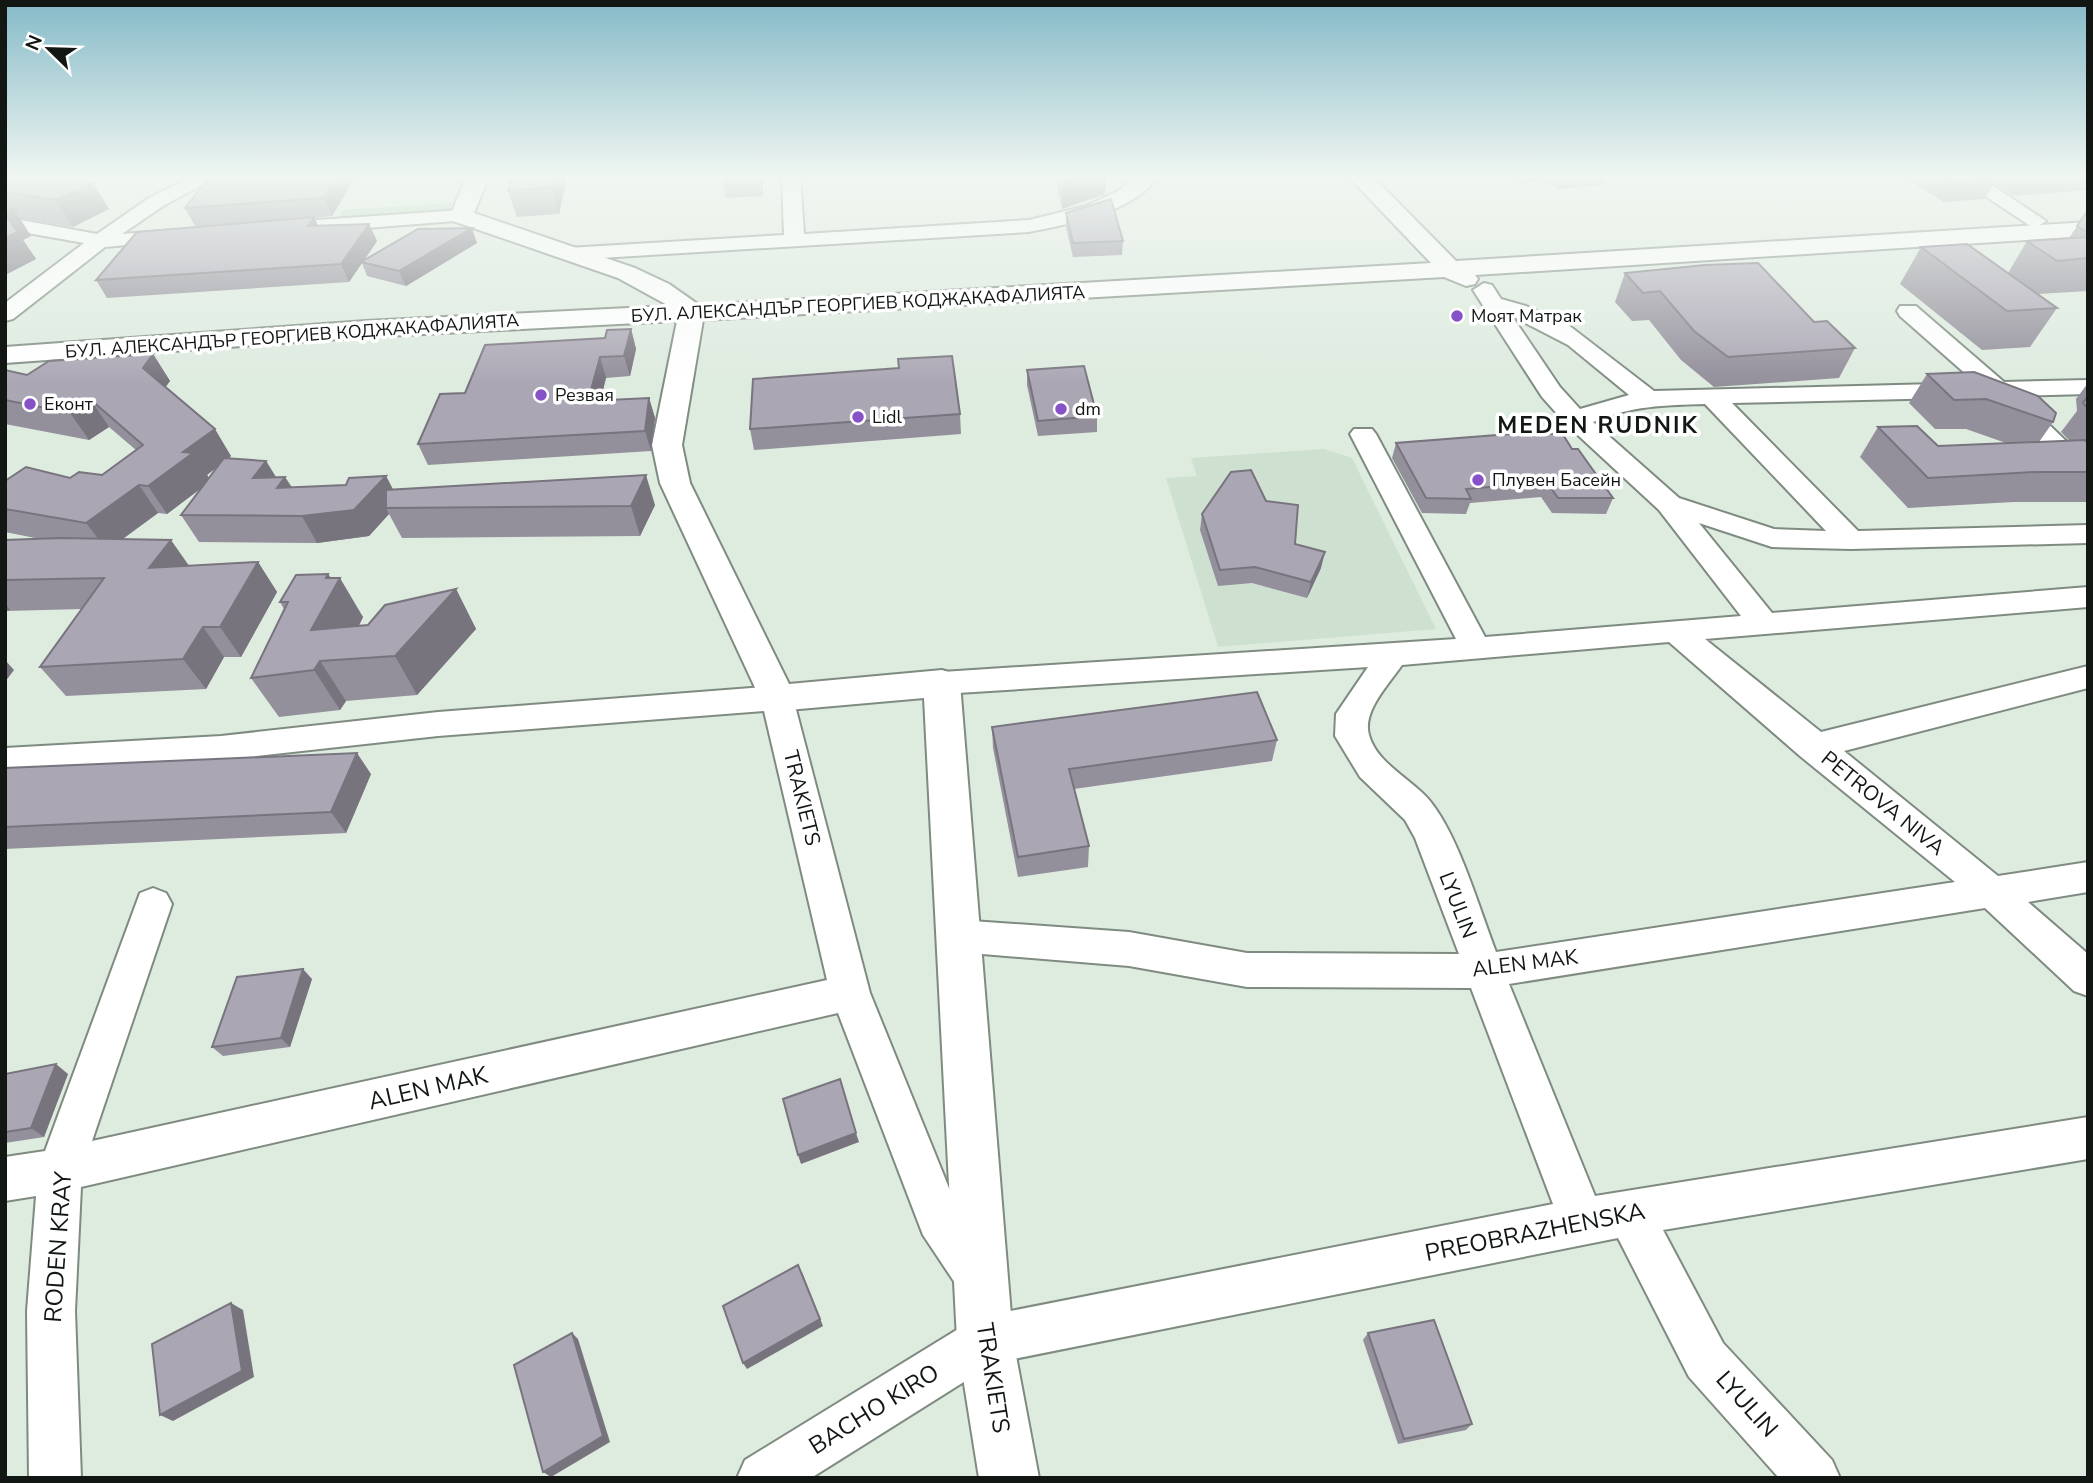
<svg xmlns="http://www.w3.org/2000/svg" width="2093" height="1483" font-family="'Nunito Sans',sans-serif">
<rect width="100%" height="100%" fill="#deebdf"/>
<path fill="#cee1d0" d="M1324,449L1352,458L1436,629L1218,647L1166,478L1197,476L1191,458Z"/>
<path fill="#b0d3b4" d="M452,203L449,211L338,218L343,210Z"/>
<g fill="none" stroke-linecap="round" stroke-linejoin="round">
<g stroke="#7f8b80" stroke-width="4">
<g id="street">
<path d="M193,176H218L163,206L122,234L176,230L186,236L183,240L105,247L13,319L5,321V303L84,243L5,229V217L97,234L149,198Z"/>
<path d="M782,176H800L804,234L1029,220L1086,206L1116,192L1138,176H1159C1130,214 1073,223 1029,232L567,260L557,254L567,248L784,235Z"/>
<path d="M1955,176H1978L2046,221L2036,227L2029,225Z"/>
<path d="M461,210L468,212L471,216L468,220L289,234L279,228L289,222Z"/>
<path d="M1484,283L1492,285L1501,299L1526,306L1567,324L1654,391L1976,383L1900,316L1897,311L1900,306H1916L2004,382L2088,380V394L2019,396L2088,462V485L2079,483L1992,397L1732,403L1858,531L2088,525V543L1851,549L1772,547L1699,523L1772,613L2088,587V607L1705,639L1821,732L2088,666V688L1844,751L1998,876L2088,862V892L2028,902L2088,954V996L2074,991L1985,908L1509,984L1595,1196L2088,1117V1159L1663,1230L1723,1343L1832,1460L1840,1478H1779L1689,1377L1618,1238L994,1363L811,1478H737L745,1460L968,1323L985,1316L1553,1204L1471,988L1247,987L1129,966L958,952L944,948L939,936L944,924L958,920L1129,932L1247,953L1459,954L1415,838L1405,820L1360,777L1335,736L1336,714L1368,667L942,694L931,691L926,683L931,675L942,672L1456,639L1350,434L1354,429H1372L1376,434L1485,637L1741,616L1659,510L1567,425L1542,397L1473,290ZM1512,316L1568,345L1629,395L1580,409L1560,387ZM1705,404L1826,531L1774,529L1679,498L1593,422C1630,406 1665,405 1705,404ZM1669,642L1800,756L1955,882L1496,952C1479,908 1459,837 1430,801C1412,779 1377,764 1369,735C1362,711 1390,683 1402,665Z"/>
<path d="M777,686L788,690L793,698L870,993L955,1203L995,1258L1001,1275L995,1292L978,1298L961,1292L923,1235L838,1013L81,1187L75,1311L81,1478H29L27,1311L36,1196L5,1201V1157L45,1151L140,893L153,888L166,893L172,904L92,1141L827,980L764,711L438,736L221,760L5,774V748L221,736L438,712Z"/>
</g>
</g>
<g stroke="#7f8b80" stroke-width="4">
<path id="secondary" d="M467,176H489L474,213L635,268L669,284L699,305L1431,263L1348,176H1372L1456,261L2088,222V236L1475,275L1478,279L1475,284L1466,286L1444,277L703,320L682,445L690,483L789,684L942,670L955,674L960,683L1013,1340L1039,1478H979L957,1340L924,698L777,711L764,707L660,483L652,445L677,321L366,337L5,363V347L366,321L669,306L618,278L453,221L450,216Z"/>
</g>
<use href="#street" fill="#fff" fill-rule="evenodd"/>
<use href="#secondary" fill="#fff" fill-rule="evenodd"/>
</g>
<g fill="#938f9b" fill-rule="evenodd">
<path d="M5,176L93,183L109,209L73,227L19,218L31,236L23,240L36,259L5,275Z"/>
<path d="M356,176L332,216L314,218L318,226L369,224L377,241L364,260L477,243L406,286L367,276L362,263L349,282L107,298L96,280L266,221L195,226L185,208Z"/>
<path d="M567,176L559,214L517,217L508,191Z"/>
<path d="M722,176H763V196L726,198Z"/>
<path d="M1055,176H1106L1105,194L1062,209Z"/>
<path d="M1513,176H1607L1604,185L1556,189L1546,181L1520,183Z"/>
<path d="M1902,176H2088V190L2013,196L1994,183L1985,199L1944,202Z"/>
<path d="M2088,210V291L2038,294L2057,308L2030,347L1982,350L1900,284L1921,247L2008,273L2027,241L2069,238Z"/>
<path d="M1066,213L1123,241L1122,255L1073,257L1066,227Z"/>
<path d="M1625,273L1814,322L1855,348L1839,378L1714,387L1681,360L1649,320L1632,321L1615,302Z"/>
<path d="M631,329L636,349L630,376L606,378L600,401L649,398L655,418L651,451L428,465L418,444L465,393L605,338Z"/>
<path d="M153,354L170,381L165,387L231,456L228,459L266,461L276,477H285L292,487L346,485L386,476L393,489L655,505L640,536L402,538L389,514L369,536L317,543L199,542L181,515L202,487L167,514L158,513L123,539L189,566L258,562L277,592L241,657H224L206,689L66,696L40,667L82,609L5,611V540L40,539L5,532V481L102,475L136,450L109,427L89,440L5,424V370L27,375ZM218,466L209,478L207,475Z"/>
<path d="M899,368L960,414L961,434L754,450L750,429Z"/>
<path d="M1027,370L1097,416V432L1038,436L1027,385Z"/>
<path d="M1927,374L2053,422L2039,442L2070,441L2061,432L2077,411L2076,399L2088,383V502H2013L1908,508L1860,457L1878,427L1938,446L2006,443L1966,429H1935L1909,403Z"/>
<path d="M1539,435L1572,449L1613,498L1606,514L1552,513L1541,497L1470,503L1466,514L1422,513L1392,458L1396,443Z"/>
<path d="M1266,501L1295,544L1321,568L1307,598L1252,583L1218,586L1200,530L1202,514Z"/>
<path d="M328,574L363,617L359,626L368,625L456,589L476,629L417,695L346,701L340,710L279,717L251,678L284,609L280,602Z"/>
<path d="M992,727L1277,740L1272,761L1074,789L1089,846L1088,867L1018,877L993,748Z"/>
<path d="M5,768L371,774L346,833L5,849Z"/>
<path d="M312,979L290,1047L223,1056L212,1047Z"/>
<path d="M5,1074H68L44,1137L5,1143Z"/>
<path d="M1368,1333L1472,1424L1466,1430L1398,1444L1363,1340Z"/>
</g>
<g fill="#78747e">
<path d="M337,176H356L332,216L324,198Z"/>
<path d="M553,176H567L559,214L551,187Z"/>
<path d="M760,176H763V196Z"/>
<path d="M1081,176H1106L1105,194L1062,209L1063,183Z"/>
<path d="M93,183L109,209L73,227L56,200Z"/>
<path d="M14,209L31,236L23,240L36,259L5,275V213Z"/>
<path d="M314,217L322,234L308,226Z"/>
<path d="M369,224L377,241L363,262H361L362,263L349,282L341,264Z"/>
<path d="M472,228L477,243L406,286L399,271Z"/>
<path d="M631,329L636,349L630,376L624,356Z"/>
<path d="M153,354L170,381L160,395L143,368Z"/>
<path d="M600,357L606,378L595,422L588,401Z"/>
<path d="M649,398L655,418L651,451L645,431Z"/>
<path d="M91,400L109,427L89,440L70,413Z"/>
<path d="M215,429L231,456L207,475L211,481L167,514L148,486L183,452Z"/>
<path d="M266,461L280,484L285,477L301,504L253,478Z"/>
<path d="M646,475L655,505L640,536L631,506Z"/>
<path d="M386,476L399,502L386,508L389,514L369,536L317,543L302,516Z"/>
<path d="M139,485L158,513L107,550L86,523Z"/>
<path d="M171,540L192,570L149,568Z"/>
<path d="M1325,552L1321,568L1307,598L1311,582Z"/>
<path d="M258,562L277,592L241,657L220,627Z"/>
<path d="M328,574L335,586L340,578L363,617L341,660L311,630L326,578Z"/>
<path d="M456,589L476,629L417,695L395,656Z"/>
<path d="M5,604L10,610L5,611Z"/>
<path d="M203,627L224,657L206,689L183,659Z"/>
<path d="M5,660L14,670L5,682Z"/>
<path d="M320,661L346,701L340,710L314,670Z"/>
<path d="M357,753L371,774L346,833L331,812Z"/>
<path d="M303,969L312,979L290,1047L281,1038Z"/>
<path d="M56,1064L68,1074L44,1137L31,1128Z"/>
<path d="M856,1133L859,1142L801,1164L798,1155Z"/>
<path d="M802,1272L823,1326L747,1369L743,1363Z"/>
<path d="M231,1303L243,1310L254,1377L173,1421L160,1415Z"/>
<path d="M572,1333L578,1339L610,1442L551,1477L543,1472Z"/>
</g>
<g fill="#aba6b4" stroke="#78747e" stroke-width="2">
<path d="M5,176H60L93,183L56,200L5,192Z"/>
<path d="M210,176H337L324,198L185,208Z"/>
<path d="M512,176H553L551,187L508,191Z"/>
<path d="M1061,176H1081L1063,183Z"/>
<path d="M1944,176H1992L1996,179L1955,183Z"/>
<path d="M1111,199L1123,241L1073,243L1066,213Z"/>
<path d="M5,208L14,209L5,213Z"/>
<path d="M2088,210V233L2077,226Z"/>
<path d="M5,215L18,232L5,238Z"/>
<path d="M314,217L308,226L369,224L341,264L96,280L137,232Z"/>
<path d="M472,228L399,271L361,262L418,229Z"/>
<path d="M2088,237V258L2057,261L2027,241Z"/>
<path d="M1967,244L2057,308L2007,311L1921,247Z"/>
<path d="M1758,263L1814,322L1827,321L1855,348L1728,357L1694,331L1660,291L1643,293L1625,273L1705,265Z"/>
<path d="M631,329L624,356L600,357L588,401L649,398L645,431L418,444L440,394L465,393L485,345L605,338L607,330Z"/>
<path d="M153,354L143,368L215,429L183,452L193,453L148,486L139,485L86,523L5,509V481L26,467L70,478L79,472L102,475L143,445L91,400L70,413L5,400V370L27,375L49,361Z"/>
<path d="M952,356L960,414L750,429L753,379L899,368L898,359Z"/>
<path d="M1084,366L1097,416L1038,421L1027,370Z"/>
<path d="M1974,372L2038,396L2056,413L2053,422L1986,399L1954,400L1927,374Z"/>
<path d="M2088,396V408L2083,403Z"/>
<path d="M1917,426L1938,446L2085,440L2088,443V472H2036L1928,478L1878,427Z"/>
<path d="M1536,432L1539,435L1562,433L1572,449H1578L1613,498H1558L1547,482L1466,489L1471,499L1426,498L1396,443Z"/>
<path d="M224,458L266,461L253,478L285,477L277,488L346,485L349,478L386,476L354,510L302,516L181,515Z"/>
<path d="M1251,470L1266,501L1298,505L1295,544L1325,552L1311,582L1255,567L1220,570L1202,514L1231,472Z"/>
<path d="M646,475L631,506L386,508V490Z"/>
<path d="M61,538L171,540L149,568L258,562L220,627H203L183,659L40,667L104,578L5,580V540Z"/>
<path d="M328,574L326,578H340L311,630L368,625L385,605L456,589L395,656L320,661L314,670L251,678L288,602H280L296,575Z"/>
<path d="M1257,692L1277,740L1069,769L1089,846L1018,857L992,727Z"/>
<path d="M357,753L331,812L5,827V768Z"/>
<path d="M303,969L281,1038L212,1047L237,977Z"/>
<path d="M56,1064L31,1128L5,1132V1074Z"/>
<path d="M840,1079L856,1133L798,1155L783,1099Z"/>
<path d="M798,1265L820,1319L743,1363L723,1306Z"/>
<path d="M231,1303L242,1371L160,1415L152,1344Z"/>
<path d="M1434,1320L1472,1424L1404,1439L1368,1333Z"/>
<path d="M572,1333L603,1436L543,1472L514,1365Z"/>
</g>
<linearGradient id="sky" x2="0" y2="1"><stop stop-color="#85bac8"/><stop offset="0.46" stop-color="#f0f6f1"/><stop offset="1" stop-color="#f0f6f1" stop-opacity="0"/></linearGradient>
<rect width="2093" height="384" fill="url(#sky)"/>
<g fill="#8751c8" stroke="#fff" stroke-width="2.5">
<circle cx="1457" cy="316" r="7"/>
<circle cx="541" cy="395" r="7"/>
<circle cx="30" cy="404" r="7"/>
<circle cx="1061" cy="409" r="7"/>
<circle cx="858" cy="417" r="7"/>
<circle cx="1478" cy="480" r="7"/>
</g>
<g text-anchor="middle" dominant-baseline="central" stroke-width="7" stroke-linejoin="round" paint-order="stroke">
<g font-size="18" fill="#121713" stroke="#fff">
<text transform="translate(858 304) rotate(-3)">БУЛ. АЛЕКСАНДЪР ГЕОРГИЕВ КОДЖАКАФАЛИЯТА</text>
<text transform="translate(292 336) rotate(-4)">БУЛ. АЛЕКСАНДЪР ГЕОРГИЕВ КОДЖАКАФАЛИЯТА</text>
</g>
<g font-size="18" fill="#121713" stroke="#fff" text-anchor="start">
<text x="1471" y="316">Моят Матрак</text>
<text x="555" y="395">Резвая</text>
<text x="44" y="404">Еконт</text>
<text x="1075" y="409">dm</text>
<text x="872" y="417">Lidl</text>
<text x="1492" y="480">Плувен Басейн</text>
</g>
<g font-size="21" fill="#121713" stroke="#fff">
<text transform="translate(802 798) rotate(76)">TRAKIETS</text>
<text transform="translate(1883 803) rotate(39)">PETROVA NIVA</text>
<text transform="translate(1458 905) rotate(69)">LYULIN</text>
<text transform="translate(1525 963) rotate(-7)">ALEN MAK</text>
</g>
<g font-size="23" font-weight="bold" letter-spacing="2" fill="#121713" stroke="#fff">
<text x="1598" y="425">MEDEN RUDNIK</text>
</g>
<g font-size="24" fill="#121713" stroke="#fff">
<text transform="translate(428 1088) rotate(-13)">ALEN MAK</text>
<text transform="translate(1535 1232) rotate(-11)">PREOBRAZHENSKA</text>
<text transform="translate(58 1247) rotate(-86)">RODEN KRAY</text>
<text transform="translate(993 1378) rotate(81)">TRAKIETS</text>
<text transform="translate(1747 1404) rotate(48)">LYULIN</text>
<text transform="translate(874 1409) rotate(-32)">BACHO KIRO</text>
</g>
</g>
<rect width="2093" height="1483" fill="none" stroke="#121713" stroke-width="14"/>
<g transform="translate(49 49) rotate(293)" stroke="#ffffff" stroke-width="5" paint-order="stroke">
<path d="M0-5L12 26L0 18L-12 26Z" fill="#121713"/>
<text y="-10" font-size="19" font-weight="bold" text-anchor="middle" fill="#121713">N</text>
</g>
</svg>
